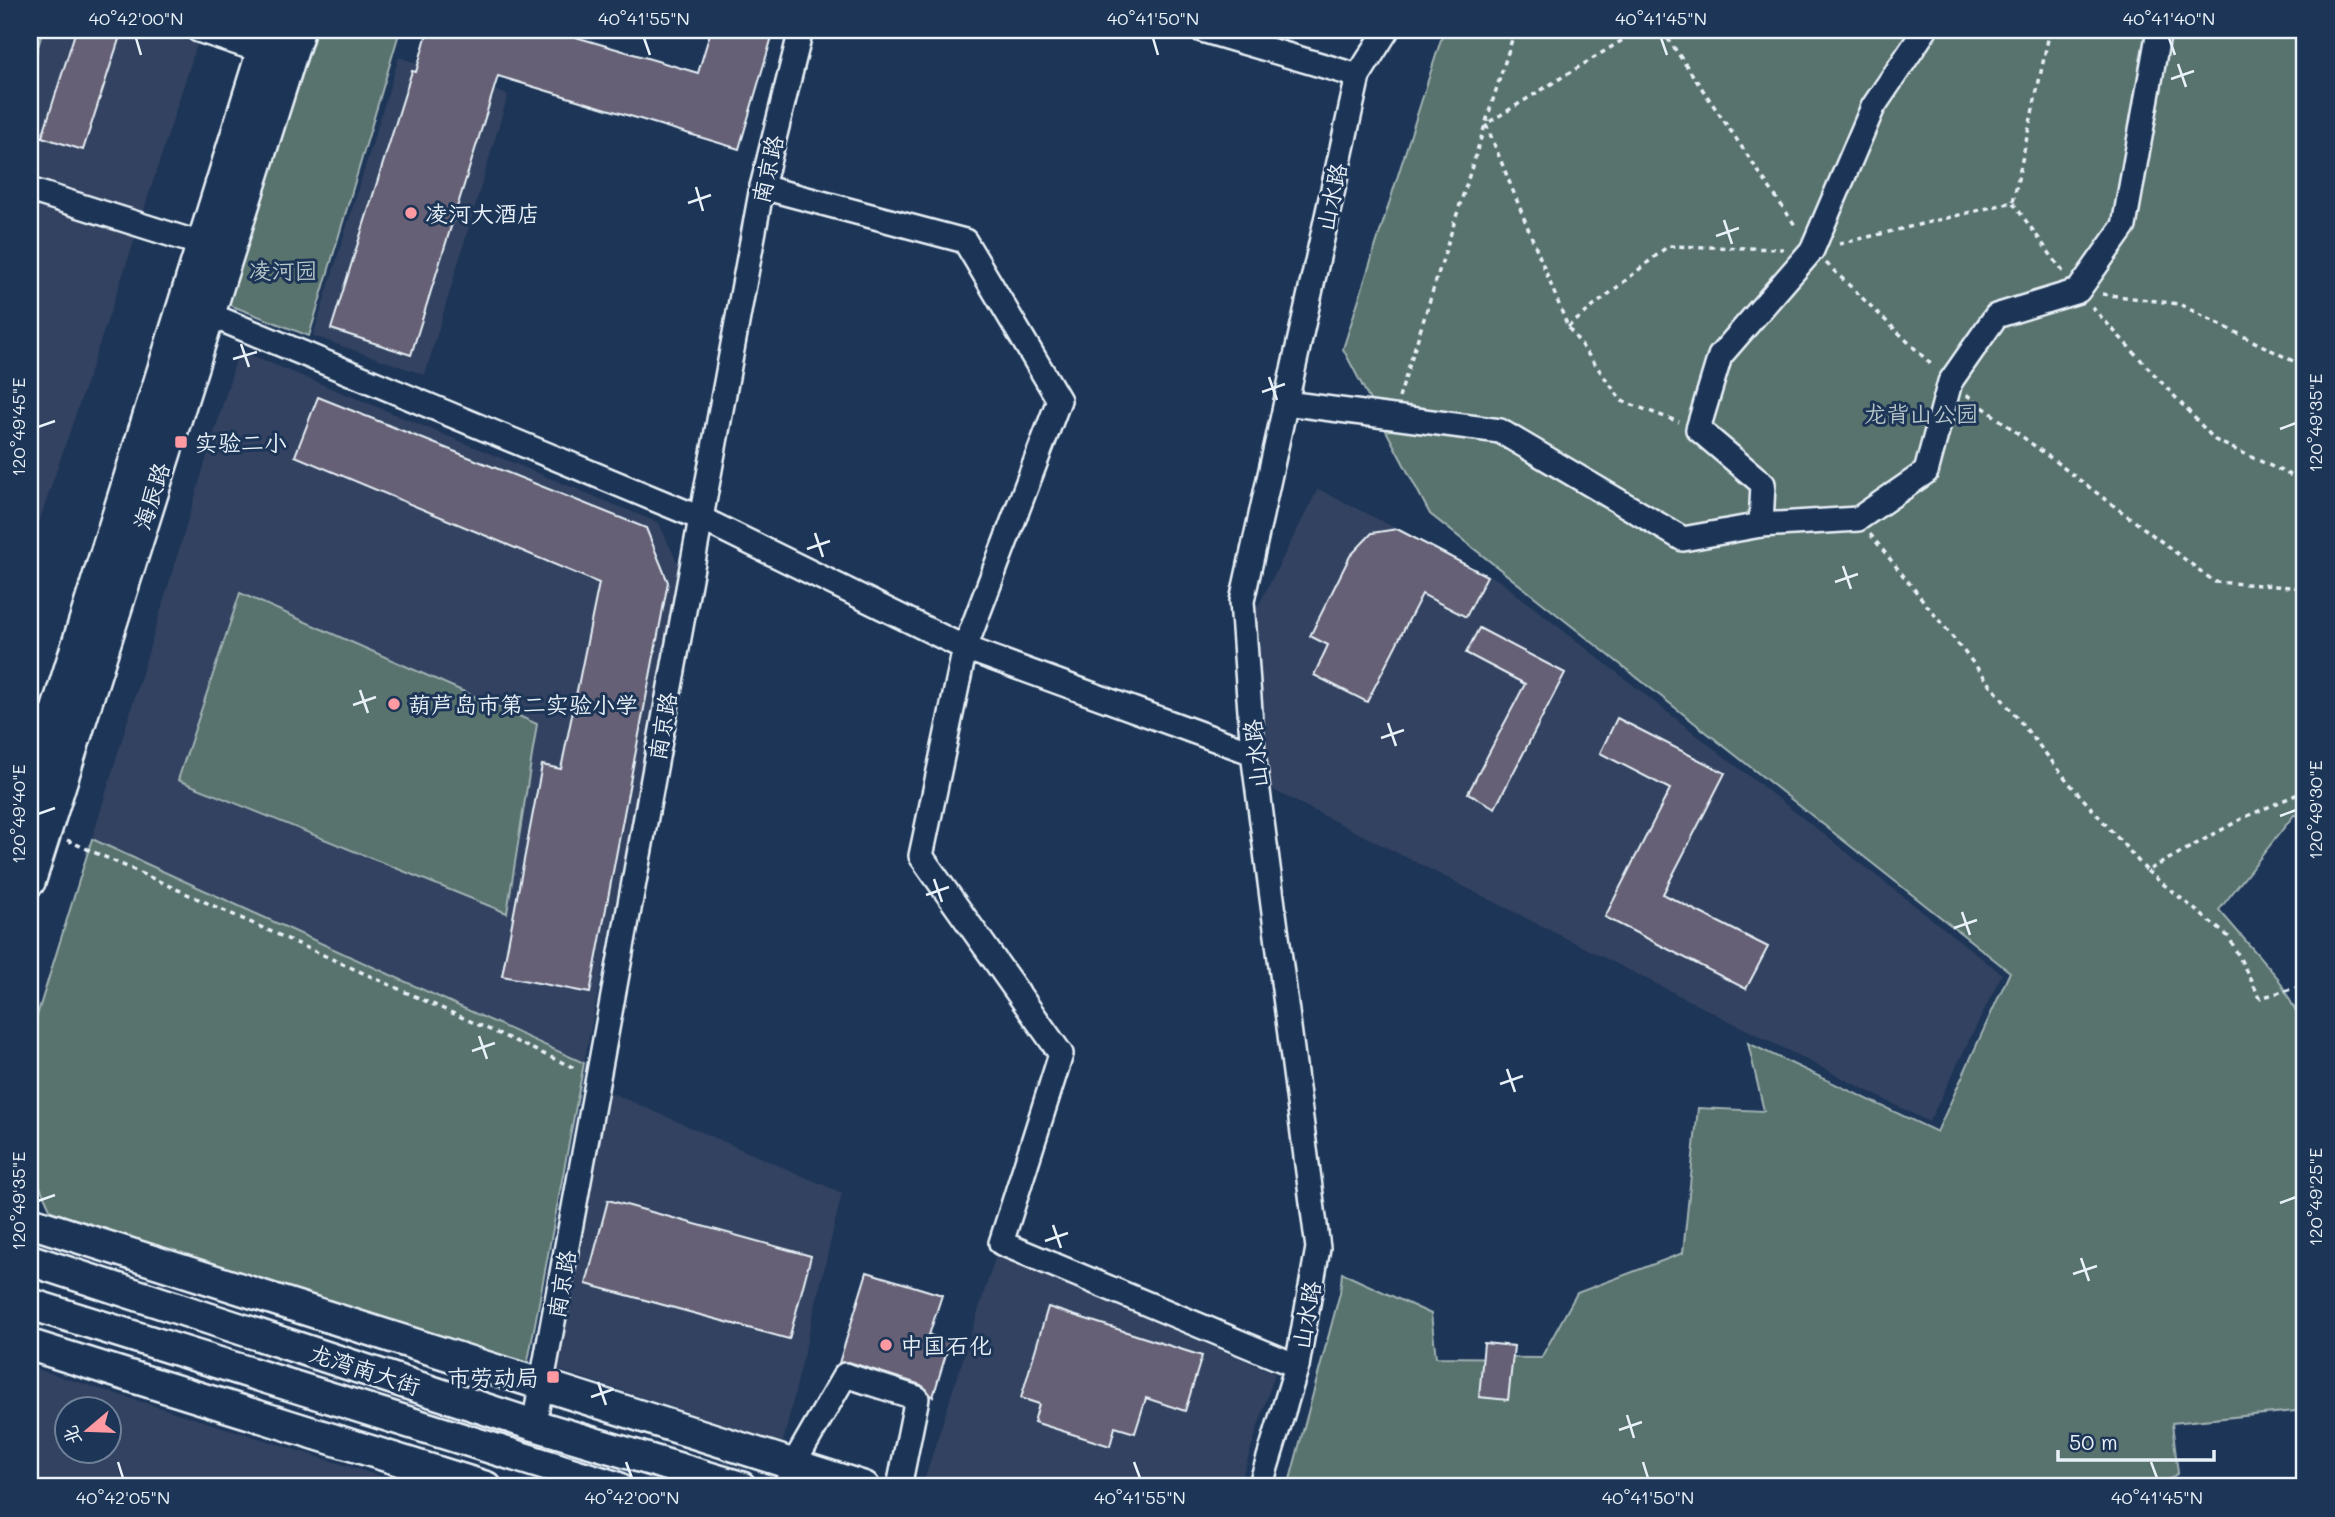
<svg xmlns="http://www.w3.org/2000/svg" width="2335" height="1517" font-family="Mali,'LXGW WenKai TC',sans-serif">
<rect width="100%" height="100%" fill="#1d3557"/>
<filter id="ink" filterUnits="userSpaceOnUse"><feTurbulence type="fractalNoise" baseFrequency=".0143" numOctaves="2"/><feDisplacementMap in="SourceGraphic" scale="14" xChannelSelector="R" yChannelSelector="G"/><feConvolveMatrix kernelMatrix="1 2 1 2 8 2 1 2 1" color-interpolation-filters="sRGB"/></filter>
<g filter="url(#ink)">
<g fill="#334260" fill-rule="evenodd">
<path d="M30,30H154L197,44L142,216L30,180Z"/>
<path d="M399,57L508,95L425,375L313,336Z"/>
<path d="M30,203L136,236L30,549Z"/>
<path d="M239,350L659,523L681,570L584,1063L92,839Z"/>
<path d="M1318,489L1500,581L2002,974L1929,1122L1271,789L1253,616Z"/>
<path d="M607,1091L842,1193L783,1443L555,1369Z"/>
<path d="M996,1255L1275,1373L1239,1487H922Z"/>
<path d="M30,1367L415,1487H30ZM108,1408V1450H66V1408Z"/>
</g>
<g fill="#58726e" stroke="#a0b2b3" stroke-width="2">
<path d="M30,30H43L30,74Z"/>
<path d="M317,30H400L309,336L227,304Z"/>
<path d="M1444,30H2305V816L2294,815L2219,910L2278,978L2305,1028V1410L2172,1423L2178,1473L2159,1487H1288L1340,1293L1342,1273L1431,1314L1436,1357L1541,1358L1577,1293L1683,1253L1698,1108L1764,1111L1748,1043L1937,1132L2010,972L1430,514L1343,349Z"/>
<path d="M240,593L537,724L507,913L178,780Z"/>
<path d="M92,839L584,1063L526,1372L51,1211L30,1165V1038Z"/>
</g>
<g fill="#656075" stroke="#e8f1f8" stroke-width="2">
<path d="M76,30H122L83,150L42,137Z"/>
<path d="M428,30H552L698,73L711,30H774L739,149L498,76L411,355L331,329L412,71L416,72Z"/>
<path d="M318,397L646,528L668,582L590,993L502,976L542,765L561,769L599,583L295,456Z"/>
<path d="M1397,529L1487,576L1466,617L1422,594L1367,702L1314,675L1328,645L1310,636L1350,556L1372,533Z"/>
<path d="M1479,628L1565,673L1495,808L1468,793L1525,684L1466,653Z"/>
<path d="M1617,718L1725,773L1663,894L1768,947L1746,989L1605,917L1670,789L1600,753Z"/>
<path d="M608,1200L811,1256L789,1339L586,1284Z"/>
<path d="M867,1272L942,1295L929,1335L950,1341L933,1397L921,1385L849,1362L839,1363Z"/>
<path d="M1048,1307L1202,1356L1185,1411L1146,1398L1135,1433L1115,1427L1110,1446L1034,1422L1039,1404L1021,1398Z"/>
<path d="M1484,1343L1514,1346L1508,1400L1479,1397Z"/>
</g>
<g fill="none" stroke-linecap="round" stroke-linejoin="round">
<g stroke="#e8f1f8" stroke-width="28">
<g id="minor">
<path d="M198,30L262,51"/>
<path d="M1202,30L1358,76"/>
<path d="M762,187L965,241L1059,400L965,648L921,856L1061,1054L1001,1243L1297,1366"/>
<path d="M30,190L201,244"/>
<path d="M208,314L700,518L965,648L1253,753"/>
<path d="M1286,403L1500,431L1683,539L1761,525L1858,519L1926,472L1950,382L1996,316L2078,291L2124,226L2159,30"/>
<path d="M1761,525L1763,484L1698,429L1720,356L1812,250L1873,107L1925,30"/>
<path d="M534,1425L762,187L801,30"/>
<path d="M786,1487L793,1465L845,1375L917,1398L899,1487"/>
<path d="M1260,1487L1297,1366L1318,1248L1253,753L1242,601L1358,76L1387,30"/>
</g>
</g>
<g stroke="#e8f1f8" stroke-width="35">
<g id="major">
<path d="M30,796L269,30"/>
<path d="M30,881L299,30"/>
<path d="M30,1222L864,1487"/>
<path d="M30,1260L534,1425L741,1487"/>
<path d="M30,1304L616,1487"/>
<path d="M30,1345L486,1487"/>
</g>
</g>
<g stroke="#e8f1f8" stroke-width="3.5" stroke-dasharray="5 5" stroke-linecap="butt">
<path d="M1639,30L1486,124L1568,327L1622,401L1679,422"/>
<path d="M1662,30L1797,228"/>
<path d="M2013,203L2064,273"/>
<path d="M1839,244L2013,202L2050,30"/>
<path d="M1826,263L1934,367"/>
<path d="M2102,294L2179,304L2305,367"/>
<path d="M2092,307L2215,440L2305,482"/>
<path d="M1568,327L1668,246L1783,249"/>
<path d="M1967,395L2215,582L2305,588"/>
<path d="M1399,398L1515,30"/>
<path d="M1870,534L2070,784L2147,871L2245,817L2305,791"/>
<path d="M67,840L577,1069"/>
<path d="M2147,871L2229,937L2260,998L2305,985"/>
</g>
<use href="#minor" stroke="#1d3557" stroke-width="23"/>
<use href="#major" stroke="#1d3557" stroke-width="30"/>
</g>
</g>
<path fill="none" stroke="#e8f1f8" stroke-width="2.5" d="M136,38L141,55M644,38L650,55M1153,38L1158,55M1661,38L1667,55M2169,38L2175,55M2178,64L2186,87M2171,79L2194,71M696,187L703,211M688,203L711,195M1724,220L1732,244M1716,236L1739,228M241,344L249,367M233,359L257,352M1269,377L1277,400M1262,392L1285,384M38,427L55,421M2280,429L2296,423M815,533L823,557M807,549L830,541M1843,566L1851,589M1835,582L1858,574M360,690L368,713M353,705L376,697M1388,723L1396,746M1381,738L1404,730M38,814L55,808M2280,816L2296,810M934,879L942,902M926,895L949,887M1962,912L1970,935M1954,928L1977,920M479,1036L487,1059M472,1051L495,1043M1507,1069L1515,1092M1500,1084L1523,1076M38,1201L55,1195M2280,1203L2296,1197M1053,1225L1061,1248M1045,1241L1068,1233M2081,1258L2089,1281M2073,1274L2097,1266M598,1382L606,1405M591,1397L614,1389M1627,1415L1634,1438M1619,1430L1642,1422M118,1462L123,1478M626,1462L632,1478M1134,1462L1140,1478M1643,1462L1648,1478M2151,1462L2157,1478"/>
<g fill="#ff9aa2" stroke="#1d3557" stroke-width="2.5">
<circle cx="411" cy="213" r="7"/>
<rect x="174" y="435" width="14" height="14" rx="3.5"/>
<circle cx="394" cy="704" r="7"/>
<circle cx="886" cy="1345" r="7"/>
<rect x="546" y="1370" width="14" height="14" rx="3.5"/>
</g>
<g text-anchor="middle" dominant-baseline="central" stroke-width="6" stroke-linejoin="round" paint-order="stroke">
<g font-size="23" fill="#e8f1f8" stroke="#1d3557">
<text transform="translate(767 169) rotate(-77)">南京路</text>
<text transform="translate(1331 197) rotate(-78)">山水路</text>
<text transform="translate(151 496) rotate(-72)">海辰路</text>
<text transform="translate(662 726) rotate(-80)">南京路</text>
<text transform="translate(1255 754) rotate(-96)">山水路</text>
<text transform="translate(561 1284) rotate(-80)">南京路</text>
<text transform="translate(1306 1315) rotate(-80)">山水路</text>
<text transform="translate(365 1369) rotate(18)">龙湾南大街</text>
</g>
<g font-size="23" fill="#e8f1f8" stroke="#1d3557" text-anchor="start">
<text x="425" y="213">凌河大酒店</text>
<text x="195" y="442">实验二小</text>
<text x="408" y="704">葫芦岛市第二实验小学</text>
<text x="900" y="1345">中国石化</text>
<text x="539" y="1377" text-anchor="end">市劳动局</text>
</g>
<g font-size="23" fill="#b6c5c8" stroke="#1d3557">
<text x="283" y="270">凌河园</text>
<text x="1921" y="413">龙背山公园</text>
</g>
</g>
<rect width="2335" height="1517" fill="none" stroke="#1d3557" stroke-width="77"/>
<g transform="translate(88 1430) rotate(251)"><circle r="33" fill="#1d3557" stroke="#6e8097" stroke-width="2"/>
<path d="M0-5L12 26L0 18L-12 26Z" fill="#ff9aa2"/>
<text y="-10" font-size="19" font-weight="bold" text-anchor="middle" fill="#e8f1f8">北</text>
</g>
<path d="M2058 1450v10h156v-10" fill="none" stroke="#e8f1f8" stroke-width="3.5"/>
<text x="2069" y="1450" font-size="21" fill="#e8f1f8" stroke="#1d3557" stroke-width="5" paint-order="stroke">50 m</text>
<rect x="38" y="38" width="2258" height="1440" fill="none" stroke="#e8f1f8" stroke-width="2.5"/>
<g font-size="18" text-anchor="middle" fill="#e8f1f8">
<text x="136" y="25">40°42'00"N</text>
<text x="644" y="25">40°41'55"N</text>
<text x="1153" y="25">40°41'50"N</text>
<text x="1661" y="25">40°41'45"N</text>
<text x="2169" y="25">40°41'40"N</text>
<text transform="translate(2316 423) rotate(-90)" y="6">120°49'35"E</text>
<text transform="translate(19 427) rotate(-90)" y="6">120°49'45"E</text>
<text transform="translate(2316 810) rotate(-90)" y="6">120°49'30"E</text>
<text transform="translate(19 814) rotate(-90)" y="6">120°49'40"E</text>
<text transform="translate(2316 1197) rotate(-90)" y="6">120°49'25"E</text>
<text transform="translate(19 1201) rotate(-90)" y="6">120°49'35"E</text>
<text x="123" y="1504">40°42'05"N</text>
<text x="632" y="1504">40°42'00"N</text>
<text x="1140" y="1504">40°41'55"N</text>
<text x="1648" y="1504">40°41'50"N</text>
<text x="2157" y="1504">40°41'45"N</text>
</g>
</svg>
